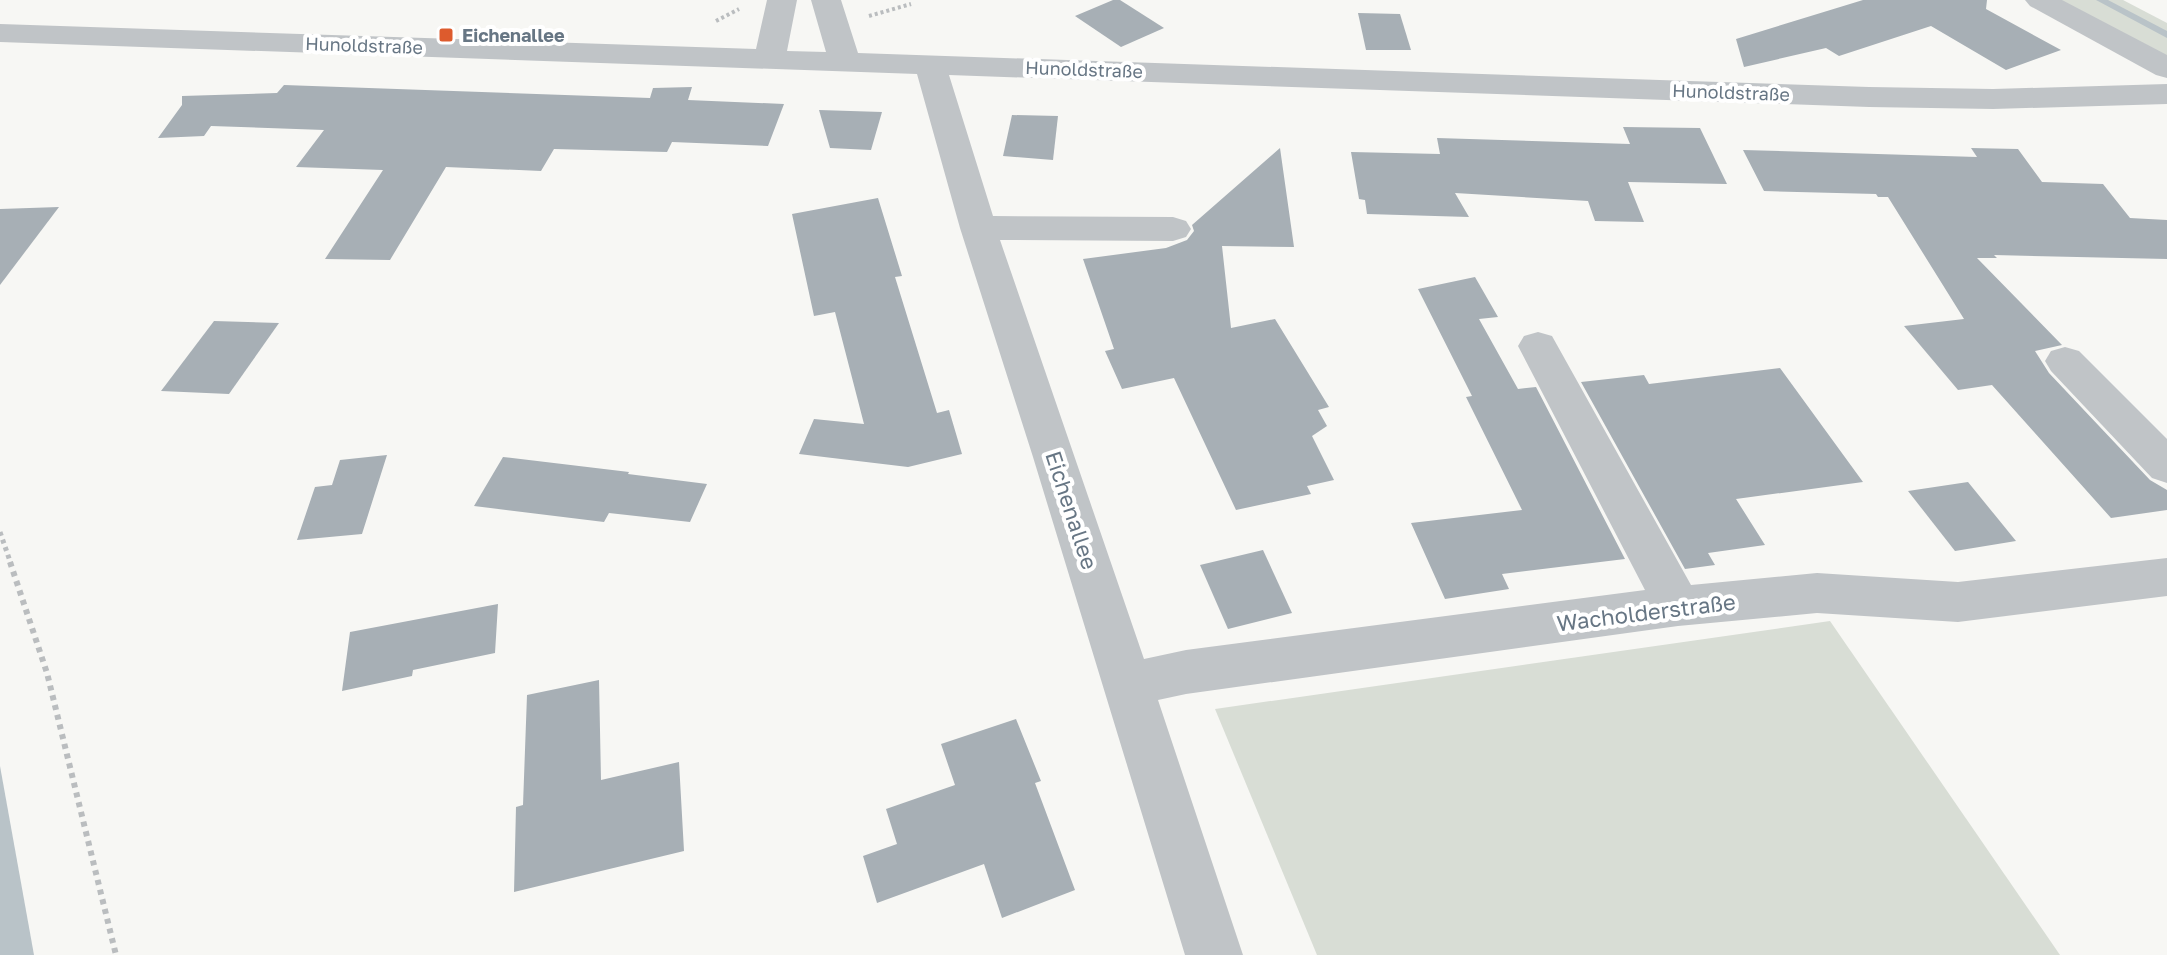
<svg xmlns="http://www.w3.org/2000/svg" width="2167" height="955" font-family="'Golos Text',sans-serif">
<rect width="100%" height="100%" fill="#f7f7f4"/>
<g fill="#d8ddd5">
<path d="M2055,0H2123L2167,23V60Z"/>
<path d="M1830,621L2060,955H1317L1215,709Z"/>
</g>
<path fill="#b9c3c8" d="M0,766L34,955H0Z"/>
<g fill="none" stroke-linecap="round" stroke-linejoin="round">
<path fill="#b9c3c8" fill-rule="evenodd" d="M2096,0H2108L2167,31V38Z"/>
</g>
<g fill="#a7afb5">
<path d="M1113,0H1120L1164,28L1121,47L1075,16Z"/>
<path d="M1863,0H1987L1986,9L2061,50L2006,70L1931,26L1839,56L1826,48L1744,67L1736,39Z"/>
<path d="M1358,13L1400,14L1411,50H1366Z"/>
<path d="M284,85L650,98L653,88L692,87L688,100L784,104L768,146L672,142L667,152L554,149L541,171L446,167L390,260L325,259L383,170L296,167L324,130L211,126L204,136L158,138L182,105V96L277,93Z"/>
<path d="M819,110L882,112L871,150L830,148Z"/>
<path d="M1012,115L1058,116L1053,160L1003,156Z"/>
<path d="M1623,127L1700,128L1727,184L1628,182L1644,222L1595,221L1588,201L1455,193L1469,217L1367,214L1365,200L1359,199L1351,152L1440,154L1437,138L1630,144Z"/>
<path d="M1280,148L1294,247L1222,246L1231,328L1275,319L1329,407L1318,410L1327,426L1312,436L1334,480L1307,486L1311,494L1236,510L1174,378L1122,389L1105,351L1114,349L1083,259L1166,248L1187,240L1194,231L1192,225Z"/>
<path d="M1971,148L2018,149L2042,182L2103,184L2130,218L2167,220V259L1994,255L1997,258H1977L2062,345L2035,351L2049,373L2150,480L2167,490V510L2111,518L1992,385L1958,390L1904,326L1964,319L1888,197H1878L1876,194L1764,191L1743,150L1977,157Z"/>
<path d="M878,198L902,276L895,277L937,413L949,410L962,454L908,467L799,454L814,419L864,424L835,312L814,316L792,214Z"/>
<path d="M59,207L0,285V209Z"/>
<path d="M1475,277L1498,317L1479,319L1518,389L1536,387L1625,559L1502,574L1509,589L1445,599L1411,523L1522,510L1466,397L1472,396L1418,289Z"/>
<path d="M214,321L279,323L229,394L161,391Z"/>
<path d="M1780,368L1863,482L1736,499L1765,545L1708,553L1715,565L1685,569L1581,382L1644,375L1649,384Z"/>
<path d="M387,455L362,534L297,540L315,487L332,485L340,460Z"/>
<path d="M503,457L629,472L628,474L707,484L690,522L609,513L604,522L474,506Z"/>
<path d="M1968,482L2016,541L1955,551L1908,491Z"/>
<path d="M1263,550L1292,613L1228,629L1200,565Z"/>
<path d="M498,604L495,653L413,670L412,676L342,691L350,632Z"/>
<path d="M599,680L601,780L679,762L684,851L514,892L516,807L523,805L527,695Z"/>
<path d="M1016,719L1041,781L1035,783L1075,890L1002,918L984,864L877,903L863,856L897,844L886,809L955,785L941,744Z"/>
</g>
<g fill="none" stroke-linecap="round" stroke-linejoin="round">
<g stroke="#babdbf" stroke-width="4" stroke-dasharray="3 3" stroke-linecap="butt">
<path d="M869,16L911,4"/>
<path d="M716,21L739,9"/>
</g>
<path stroke="#babdbf" stroke-width="5" stroke-dasharray="4 4" stroke-linecap="butt" d="M0,532L11,564"/>
<path stroke="#babdbf" stroke-width="6" stroke-dasharray="5 5" stroke-linecap="butt" d="M10,562L47,673L116,955"/>
<g fill="#c0c4c7" fill-rule="evenodd">
<path d="M767,0H797L787,51L826,52L811,0H841L858,53L1869,87L1993,89L2167,84V104L1993,109L1869,107L949,75L993,216L1173,217L1186,221L1191,229L1186,237L1173,241L1000,240L1144,659L1186,650L1645,590L1518,346L1524,336L1538,332L1552,336L1691,585L1817,573L1958,582L2167,558V596L1958,622L1817,613L1678,626L1186,694L1158,700L1243,955H1185L1033,457L960,228L917,74L0,42V24L756,49Z"/>
<path d="M2025,0H2062L2167,55V78L2156,75L2030,6Z"/>
<path d="M2065,347L2079,351L2167,439V483L2152,478L2051,371L2045,361L2051,351Z"/>
</g>
</g>
<rect fill="#dd5b2d" stroke="#fff" stroke-width="3" x="438" y="27" width="16" height="16" rx="4"/>
<g text-anchor="middle" dominant-baseline="central" stroke-width="8" stroke-linejoin="round" paint-order="stroke">
<g font-size="18" font-weight="bold" fill="#677684" stroke="#fff" text-anchor="start">
<text x="462" y="35">Eichenallee</text>
</g>
<g font-size="18" fill="#677684" stroke="#fff">
<text transform="translate(364 45) rotate(2)">Hunoldstraße</text>
<text transform="translate(1084 69) rotate(2)">Hunoldstraße</text>
<text transform="translate(1731 92) rotate(2)">Hunoldstraße</text>
</g>
<g font-size="22" fill="#677684" stroke="#fff">
<text transform="translate(1072 510) rotate(72)">Eichenallee</text>
<text transform="translate(1646 612) rotate(-7)">Wacholderstraße</text>
</g>
</g>
</svg>
